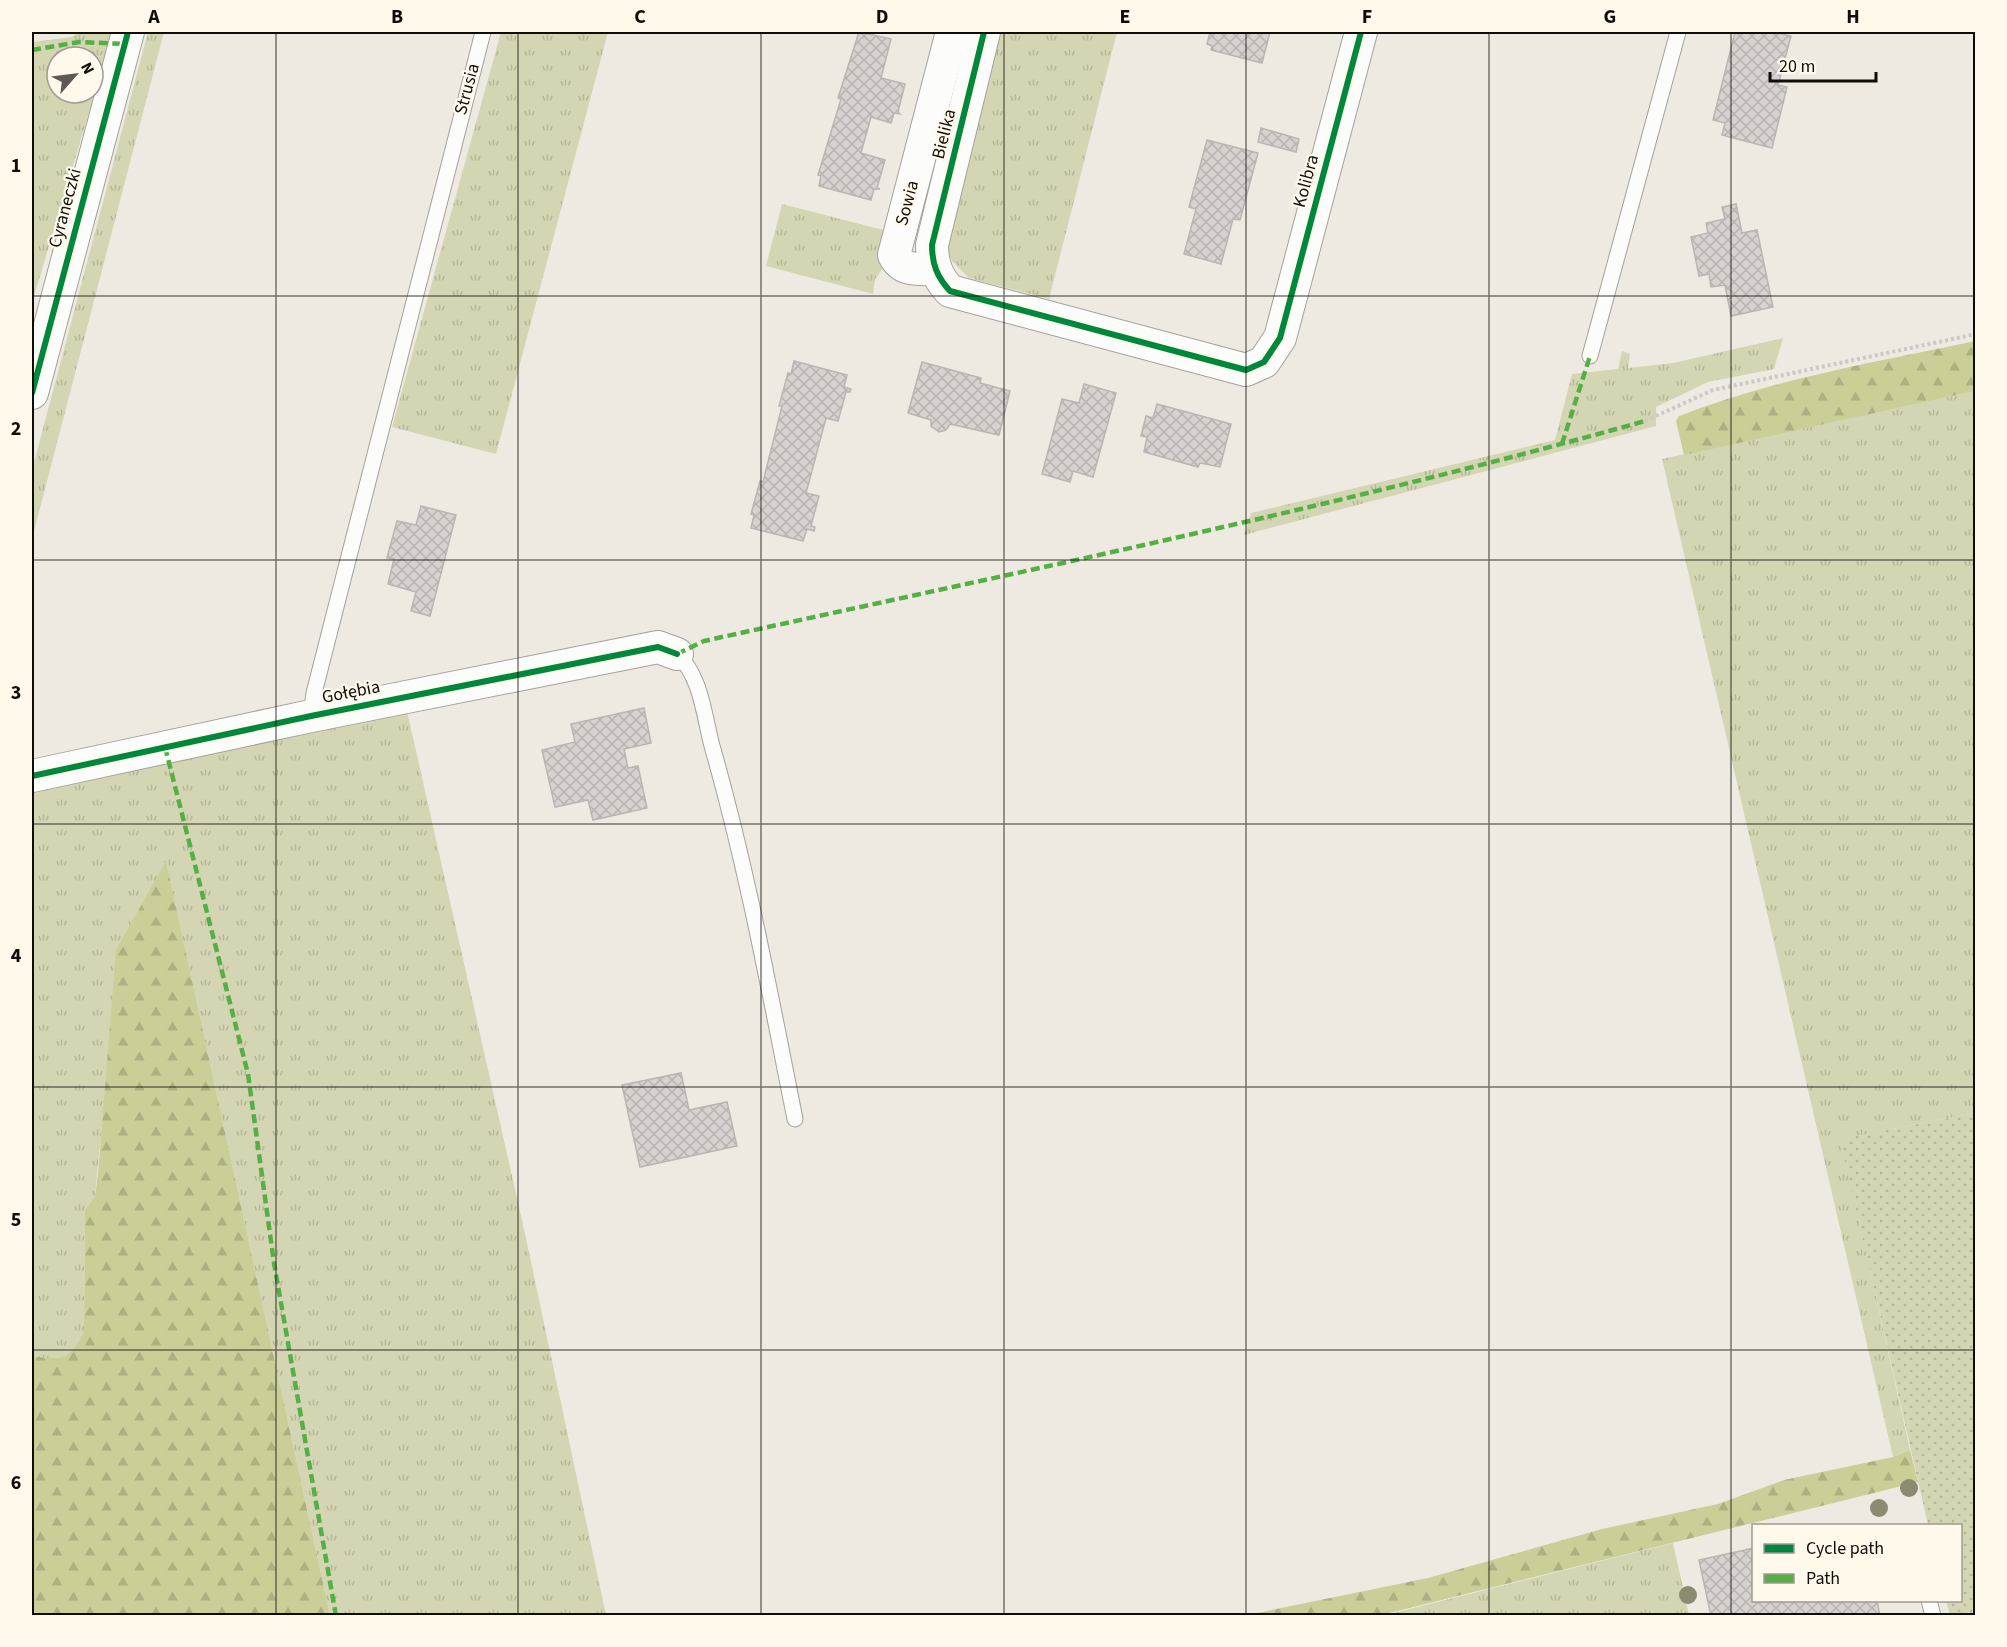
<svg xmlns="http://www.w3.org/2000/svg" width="2007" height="1647" font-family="'Source Sans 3',sans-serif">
<defs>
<pattern id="grass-tufts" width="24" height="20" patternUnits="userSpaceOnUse" patternTransform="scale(1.5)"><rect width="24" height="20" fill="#d4d6b3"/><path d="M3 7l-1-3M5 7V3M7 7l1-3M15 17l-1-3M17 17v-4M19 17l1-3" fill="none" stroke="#b5b699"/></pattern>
<pattern id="forest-firs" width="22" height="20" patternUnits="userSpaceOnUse" patternTransform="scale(1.5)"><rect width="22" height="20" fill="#cbce97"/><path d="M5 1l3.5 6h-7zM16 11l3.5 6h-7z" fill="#adb081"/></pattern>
<pattern id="garden-dots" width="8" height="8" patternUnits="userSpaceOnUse" patternTransform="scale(1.5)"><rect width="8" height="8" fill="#d4d6b3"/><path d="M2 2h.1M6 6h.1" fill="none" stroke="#b5b699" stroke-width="1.8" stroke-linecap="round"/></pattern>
<pattern id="building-cross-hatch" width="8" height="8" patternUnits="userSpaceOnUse" patternTransform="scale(1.5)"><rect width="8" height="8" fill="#d7d2cf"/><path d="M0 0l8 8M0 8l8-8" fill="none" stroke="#b7b3b0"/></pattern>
</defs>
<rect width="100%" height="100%" fill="#eeeae2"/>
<g fill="url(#grass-tufts)" fill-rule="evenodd">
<path d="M78,32H113L32,303V42L72,37ZM57,57H93V93H57Z"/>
<path d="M148,32H164L32,539V470Z"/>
<path d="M501,32H608L496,454L392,427Z"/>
<path d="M992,32H1117L1049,299L969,278L952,261L942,239Z"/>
<path d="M782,204L891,232L883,268L875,279L873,294L766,266Z"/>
<path d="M1783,338L1774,369L1708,382L1656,407V426L1244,535L1251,513L1555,440L1572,374L1618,369L1622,351L1630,354L1628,368L1673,363Z"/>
<path d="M1975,391V1113L1841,1139L1910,1450L1893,1457L1662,459Z"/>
<path d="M407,711L524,1229L606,1615H330L166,862L105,1095L95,1196L85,1210L84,1331C70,1361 62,1360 32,1356V789Z"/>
<path d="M1673,1543L1689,1615L1381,1616Z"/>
</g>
<g fill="url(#forest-firs)">
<path d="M1975,341V391L1684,455L1676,421L1679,416C1774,379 1876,362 1975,341Z"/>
<path d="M166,861L330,1615H32V1356C61,1360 70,1361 84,1331L85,1210L95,1196L98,1174L116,950Z"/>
<path d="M1910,1450L1918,1482L1381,1615H1247L1428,1578L1602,1529L1718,1504L1784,1480L1893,1457Z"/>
</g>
<path fill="url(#garden-dots)" d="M1975,1113V1615H1950L1946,1601L1960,1600V1526L1928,1525L1840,1139Z"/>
<g fill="url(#building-cross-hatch)" stroke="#b9b5b2" stroke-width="1.5">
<path d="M859,32L891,39L881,78L905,84L898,112L900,114L894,113L891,123L871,117L861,153L885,160L877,188L880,189H874L871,200L819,186L821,176L818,175L841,99L838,98Z"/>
<path d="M1210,32H1270L1262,63L1211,50L1212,46L1207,44Z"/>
<path d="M1735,32H1773L1791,36L1778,85L1787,87L1772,148L1722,135L1725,123L1713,120Z"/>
<path d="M1261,128L1299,139L1296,152L1258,142Z"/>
<path d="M1207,140L1258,153L1240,220L1233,219L1221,264L1184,254L1196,209L1189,207Z"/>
<path d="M1736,204L1742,233L1757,230L1773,307L1731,316L1725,285L1711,287L1709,274L1699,276L1691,237L1708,233L1706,223L1725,219L1722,207Z"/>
<path d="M794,361L847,375L844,387L851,389L850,392H846L838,421L826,418L806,493L819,496L811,526L815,527L814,531L807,529L803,541L751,528L754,515L751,514L760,481L763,482L782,406H779L788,373L791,374Z"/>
<path d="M922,362L981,378L980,383L1010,391L999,435L950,424L946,430L939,432L931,426V420L908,413Z"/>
<path d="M1084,384L1116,393L1093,477L1073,471L1070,482L1042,474L1062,399L1079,403Z"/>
<path d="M1157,404L1231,424L1220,467L1200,463L1198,467L1144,452L1147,437L1141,436L1146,416L1153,418Z"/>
<path d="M421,506L456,515L430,616L411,611L416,592L388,584L394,559L387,558L397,521L416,525Z"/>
<path d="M644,708L651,743L624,749L628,768L638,766L647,808L593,820L588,800L555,807L542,750L575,742L571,724Z"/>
<path d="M681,1073L689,1110L727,1102L737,1146L640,1167L622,1085Z"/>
<path d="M1754,1548V1600H1877L1880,1616H1711L1699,1560Z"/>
</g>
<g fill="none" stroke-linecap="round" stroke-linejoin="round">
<g stroke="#a4a19b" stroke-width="17">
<g id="lane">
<path d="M1590,356L1678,32"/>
<path d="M677,654C701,676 704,715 712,746C747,868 770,994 795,1119"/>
<path d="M311,716L314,693L483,32"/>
<path d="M1929,1600L1933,1616"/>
</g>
</g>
<g stroke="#a4a19b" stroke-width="34">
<g id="street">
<path d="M984,32L932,245C932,264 937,277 950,291L1246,370L1264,362L1280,338L1361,32"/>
<path d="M935,269C919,269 902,272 894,255L952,32"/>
<path d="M32,393L128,32"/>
<path d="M32,776L311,716L658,647L677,654"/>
</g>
</g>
<path stroke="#cac9c7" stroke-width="4" stroke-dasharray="3 3" stroke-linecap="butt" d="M1645,421L1713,390L1976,334"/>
<use href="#lane" stroke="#fcfcfb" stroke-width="15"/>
<use href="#street" stroke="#fcfcfb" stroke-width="32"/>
<g stroke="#54b044" stroke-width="4.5" stroke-dasharray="9 4.5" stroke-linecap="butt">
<path d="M32,50L79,42L125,44"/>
<path d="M1562,444L1590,356"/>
<path d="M677,654L704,641C1018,572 1335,508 1645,421"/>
<path d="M165,747L248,1074L274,1263L336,1616"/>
</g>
<g stroke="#fff9eb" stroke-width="10">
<g id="cycleway">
<path d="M984,32L932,245C932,264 937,277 950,291L1246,370L1264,362L1280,338L1361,32"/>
<path d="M32,393L128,32"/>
<path d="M32,776L311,716L658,647L677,654"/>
</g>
</g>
<use href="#cycleway" stroke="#00873e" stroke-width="6"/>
</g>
<g fill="#8a8b71">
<circle cx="1909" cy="1488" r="9"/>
<circle cx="1879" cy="1508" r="9"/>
<circle cx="1688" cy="1595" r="9"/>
</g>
<path fill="none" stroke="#0f0d09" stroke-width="1.5" stroke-opacity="0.55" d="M276,32V1616M518,32V1616M761,32V1616M1004,32V1616M1246,32V1616M1489,32V1616M1731,32V1616M32,296H1976M32,560H1976M32,824H1976M32,1087H1976M32,1350H1976"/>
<g text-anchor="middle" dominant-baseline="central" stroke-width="4.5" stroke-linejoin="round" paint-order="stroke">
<g font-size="18" fill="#0f0d09" stroke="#fff9eb">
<text transform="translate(467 89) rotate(-75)">Strusia</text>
<text transform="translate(944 134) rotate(-76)">Bielika</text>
<text transform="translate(1306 181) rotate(-75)">Kolibra</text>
<text transform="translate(907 203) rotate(-75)">Sowia</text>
<text transform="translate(65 208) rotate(-75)">Cyraneczki</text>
<text transform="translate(351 692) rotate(-11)">Gołębia</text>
</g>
</g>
<rect width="2007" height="1647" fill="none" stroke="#fff9eb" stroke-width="66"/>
<rect x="1752" y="1524" width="210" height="78" fill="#fff9eb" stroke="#9f9b91" stroke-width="1.5"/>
<rect x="1764" y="1544" width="30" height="9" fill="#00873e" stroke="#9f9b91" stroke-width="1.5"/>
<text x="1806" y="1554" font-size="18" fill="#0f0d09">Cycle path</text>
<rect x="1764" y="1574" width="30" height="9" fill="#54b044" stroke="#9f9b91" stroke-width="1.5"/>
<text x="1806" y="1584" font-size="18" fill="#0f0d09">Path</text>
<g transform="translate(75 75) rotate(62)"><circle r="28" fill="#fff9eb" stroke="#9f9b91" stroke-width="1.5"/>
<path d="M0-4.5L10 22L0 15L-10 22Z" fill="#5d5a55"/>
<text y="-9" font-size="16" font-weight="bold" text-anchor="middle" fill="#0f0d09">N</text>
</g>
<path d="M1770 72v9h106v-9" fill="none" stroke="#0f0d09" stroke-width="3"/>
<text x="1779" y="72" font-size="18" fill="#0f0d09" stroke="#fff9eb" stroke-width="4.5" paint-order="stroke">20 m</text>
<rect x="33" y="33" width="1941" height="1581" fill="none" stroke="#0f0d09" stroke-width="2"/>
<g font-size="20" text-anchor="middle" font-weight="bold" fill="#0f0d09">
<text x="154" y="23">A</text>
<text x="397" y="23">B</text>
<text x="640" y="23">C</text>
<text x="882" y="23">D</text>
<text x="1125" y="23">E</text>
<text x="1367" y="23">F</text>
<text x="1610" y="23">G</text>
<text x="1853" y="23">H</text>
<text x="16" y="172">1</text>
<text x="16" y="435">2</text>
<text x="16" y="699">3</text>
<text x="16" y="962">4</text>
<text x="16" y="1226">5</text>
<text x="16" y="1489">6</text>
</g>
</svg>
